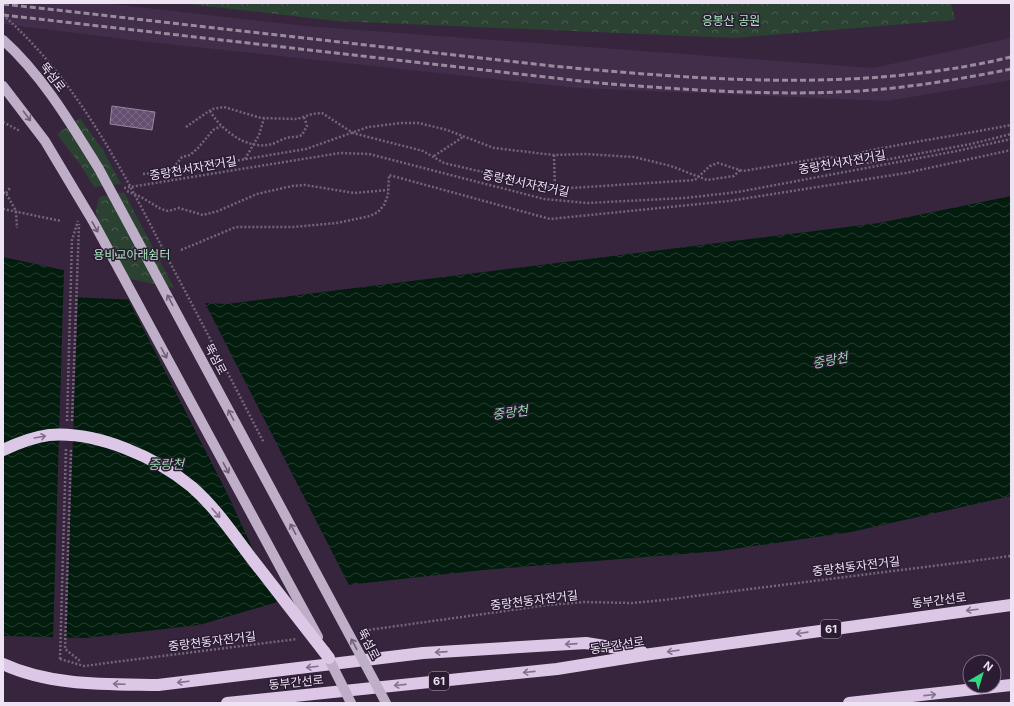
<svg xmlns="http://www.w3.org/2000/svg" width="1014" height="706" font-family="Inter,'Noto Sans KR',sans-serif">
<defs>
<pattern id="forest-crowns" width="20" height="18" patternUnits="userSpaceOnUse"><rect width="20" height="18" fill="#2b4132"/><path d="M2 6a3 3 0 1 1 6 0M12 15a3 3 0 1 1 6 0" fill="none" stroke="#4a5c50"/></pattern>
<pattern id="water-waves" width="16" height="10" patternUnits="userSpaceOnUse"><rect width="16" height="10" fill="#021c0d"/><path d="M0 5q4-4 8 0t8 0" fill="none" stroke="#273d31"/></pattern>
<pattern id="building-cross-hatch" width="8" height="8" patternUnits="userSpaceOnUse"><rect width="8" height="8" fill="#654f70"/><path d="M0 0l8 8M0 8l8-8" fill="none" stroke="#7b6885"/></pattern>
</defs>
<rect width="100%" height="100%" fill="#36253d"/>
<path fill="#422e4a" d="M3,3H103L305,26L873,68L1011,38V80L888,101L578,88L140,41L3,24Z"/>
<g fill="url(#forest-crowns)">
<path d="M179,3H951L955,20L734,38L336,21Z"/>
<path d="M80,118L103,150L121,184L94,187L81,166L57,134Z"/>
<path d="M124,192L174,288L116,276L97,223L96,211L99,197Z"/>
</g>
<path fill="url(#water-waves)" d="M1011,196V496L851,532L720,551L483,570L329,587L199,625L86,638L3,636V257L68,271L72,297L226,304L879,223Z"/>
<g fill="#36253d">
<path d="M64,268L70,270L73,295H78L66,640L53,639Z"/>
<path d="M127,297L204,301L350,587L329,589L278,604L227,493Z"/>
</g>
<path fill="url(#building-cross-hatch)" stroke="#9985a2" d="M112,106L155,112L152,130L110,124Z"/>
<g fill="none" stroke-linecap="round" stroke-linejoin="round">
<g stroke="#74657a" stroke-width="2.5" stroke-dasharray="2 2" stroke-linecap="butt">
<path d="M210,111C221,130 248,151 272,144C276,143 280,140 284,139C290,136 296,138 302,135L307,126L304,117"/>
<path d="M3,122L20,131"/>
<path d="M186,127L212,109L224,107L261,118L297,119L312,114L322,113L353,133L423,151L444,163L555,189L695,180L710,166L718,163L743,171L828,157C844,160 857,153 872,150C918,141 965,134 1011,125"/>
<path d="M554,155L555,189"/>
<path d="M434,156L463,137"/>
<path d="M245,159L259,135L264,118"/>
<path d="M841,159L852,166L971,144L1011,134"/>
<path d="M177,171L174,167L182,157L190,155L198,148L213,130L221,126"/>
<path d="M143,174L168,172L306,149L368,127L402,123H419L447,130L494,148L554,155L586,154L634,157L671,166L707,180L734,176L740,170"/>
<path d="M124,188L340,153L369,154L544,199L587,203L685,198L738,192L957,151L1011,139"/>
<path d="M127,191L141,197L161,209L168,211L179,208L203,215L218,211L257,194L292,186L305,185L354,193L388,190"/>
<path d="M3,193H6L16,211L17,228"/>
<path d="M6,193L10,188"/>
<path d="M3,209L61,221"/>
<path d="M181,250L236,227H293L337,223L370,216L378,212L384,205L388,195L389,175L550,219L729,201L906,173L1011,150"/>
<path d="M67,421L72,240L78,221"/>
<path d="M72,421L79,224"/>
<path d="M71,450L65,649L80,661"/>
<path d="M361,631L548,605L584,602L632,603L664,600L1011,556"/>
<path d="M60,659L84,666L297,639"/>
<path d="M60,659L66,448"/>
</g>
<g stroke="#dcc7e6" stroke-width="12">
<path d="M158,685L423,653L586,643L642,652"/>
<path d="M227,703L557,669L651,654L1011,605"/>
<path d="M849,703L1011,685"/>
</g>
<g stroke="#998b9f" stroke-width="3" stroke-dasharray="6 3" stroke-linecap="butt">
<path d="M3,4L552,66C704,80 861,93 1011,57"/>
<path d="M3,15L598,83C689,90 782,97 873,90C920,86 966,78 1011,69"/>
</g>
<path stroke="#74657a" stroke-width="2.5" stroke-dasharray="2 2" stroke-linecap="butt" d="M3,15C77,80 123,171 167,257C200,319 232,381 264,443"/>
<g stroke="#bfaec7" stroke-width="10">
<path d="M3,40C43,76 71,124 99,169L386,703"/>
<path d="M3,86L45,141L94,223L318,637"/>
<path d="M325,651L351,703"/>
</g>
<g stroke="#dcc7e6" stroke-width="12">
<path d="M3,450C18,443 33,437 49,435C97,431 156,457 192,487C216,508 233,534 252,559C278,592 303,625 329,658"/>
<path d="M3,664C50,686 107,684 158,685"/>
</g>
</g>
<defs><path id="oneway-shaft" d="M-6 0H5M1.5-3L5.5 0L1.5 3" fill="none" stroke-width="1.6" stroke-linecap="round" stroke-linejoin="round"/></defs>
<g stroke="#6e5e76">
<use href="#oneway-shaft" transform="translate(27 116) rotate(53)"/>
<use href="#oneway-shaft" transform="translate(95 227) rotate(61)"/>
<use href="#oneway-shaft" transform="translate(170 300) rotate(-118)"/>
<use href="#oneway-shaft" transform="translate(164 353) rotate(62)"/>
<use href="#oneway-shaft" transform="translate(231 415) rotate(-118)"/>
<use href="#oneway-shaft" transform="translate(226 468) rotate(62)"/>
<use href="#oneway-shaft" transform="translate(293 529) rotate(-118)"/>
<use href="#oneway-shaft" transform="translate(354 644) rotate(-118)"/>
</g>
<g stroke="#84728c">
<use href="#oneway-shaft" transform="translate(40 437) rotate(-10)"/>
<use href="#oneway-shaft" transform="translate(216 513) rotate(49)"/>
<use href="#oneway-shaft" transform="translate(972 610) rotate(173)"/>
<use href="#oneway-shaft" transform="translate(802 633) rotate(172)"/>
<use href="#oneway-shaft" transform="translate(571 644) rotate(176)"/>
<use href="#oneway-shaft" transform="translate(673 651) rotate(172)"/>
<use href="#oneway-shaft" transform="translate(441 652) rotate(176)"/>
<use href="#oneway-shaft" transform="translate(312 667) rotate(173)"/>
<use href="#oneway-shaft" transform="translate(529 672) rotate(174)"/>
<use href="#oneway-shaft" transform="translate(183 682) rotate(173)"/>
<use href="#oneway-shaft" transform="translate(119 684) rotate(-178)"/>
<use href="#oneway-shaft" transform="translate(400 685) rotate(174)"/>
<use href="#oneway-shaft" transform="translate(930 695) rotate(-6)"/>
</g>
<g text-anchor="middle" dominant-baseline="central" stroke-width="3" stroke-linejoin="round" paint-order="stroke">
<g fill="#2b1c33" stroke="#b4a7b9" stroke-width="1">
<rect x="821" y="620" width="20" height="18" rx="3"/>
<rect x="429" y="672" width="20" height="18" rx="3"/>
</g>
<g font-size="11" font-weight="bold" fill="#eee3f3">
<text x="831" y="629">61</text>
<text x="439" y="681">61</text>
</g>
<g font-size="12" fill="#a7e8bd" stroke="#2b1c33">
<text x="731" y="20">응봉산 공원</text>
<text x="132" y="254">용비교아래쉼터</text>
</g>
<g font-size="12" fill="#eee3f3" stroke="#2b1c33">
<text transform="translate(53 77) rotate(53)">뚝섬로</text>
<text transform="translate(842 162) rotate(-10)">중랑천서자전거길</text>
<text transform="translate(193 168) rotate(-10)">중랑천서자전거길</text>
<text transform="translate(526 183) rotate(12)">중랑천서자전거길</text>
<text transform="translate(216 359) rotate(62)">뚝섬로</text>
<text transform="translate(856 566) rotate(-7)">중랑천동자전거길</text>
<text transform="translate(534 600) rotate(-7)">중랑천동자전거길</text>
<text transform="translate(939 600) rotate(-7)">동부간선로</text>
<text transform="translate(212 641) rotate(-7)">중랑천동자전거길</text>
<text transform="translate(369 644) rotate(62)">뚝섬로</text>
<text transform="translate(617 645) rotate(-9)">동부간선로</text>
<text transform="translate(296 682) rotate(-6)">동부간선로</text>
</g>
<g font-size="13" font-style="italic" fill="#96d6ac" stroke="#2b1c33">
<text transform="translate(830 360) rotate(-11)">중랑천</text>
<text transform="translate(510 412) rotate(-7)">중랑천</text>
<text x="166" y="464">중랑천</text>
</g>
</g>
<rect width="1014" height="706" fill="none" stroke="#eee3f3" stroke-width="8"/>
<g transform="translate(982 674) rotate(38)"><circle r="19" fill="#2b1c33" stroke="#796c80"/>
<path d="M0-3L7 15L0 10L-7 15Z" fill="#31d882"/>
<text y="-6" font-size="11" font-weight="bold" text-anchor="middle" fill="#eee3f3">N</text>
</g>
</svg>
